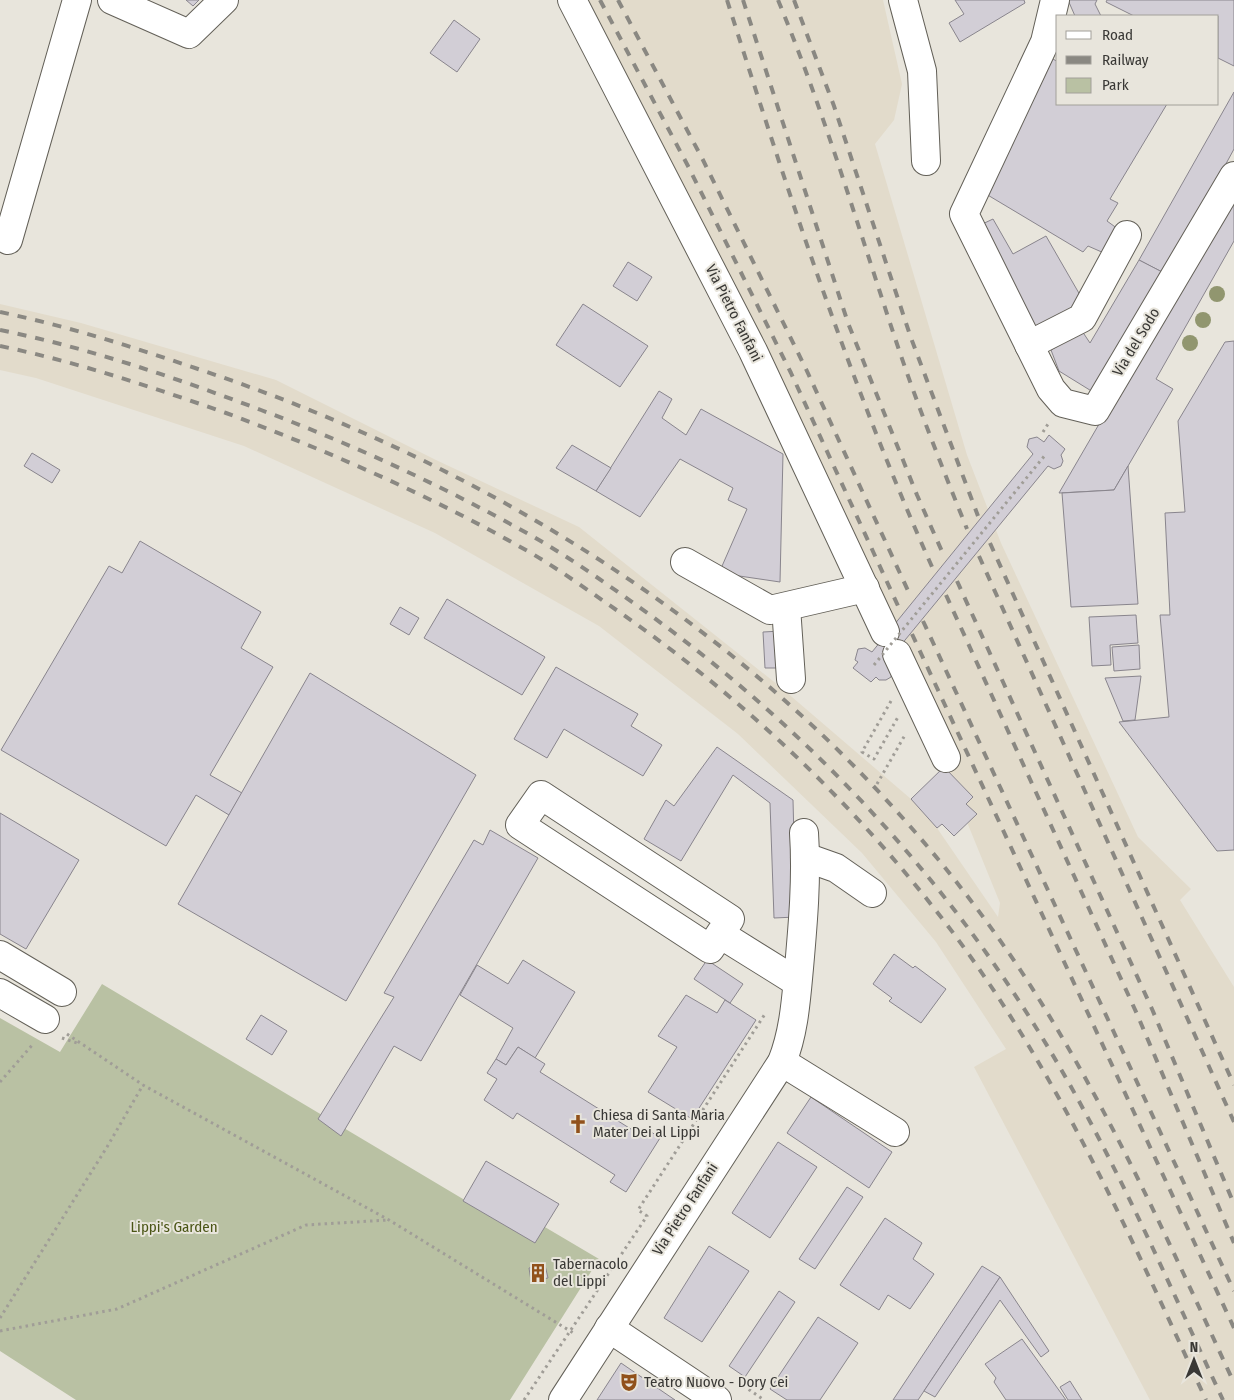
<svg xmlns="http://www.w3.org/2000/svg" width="1234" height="1400" font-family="'Fira Sans Condensed',sans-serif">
<rect width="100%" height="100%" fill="#e8e5dc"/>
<path fill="#e2dbcb" d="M559,0H883L902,84L894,120L875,144L967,455L1001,543L1138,837L1191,889L1180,900L1234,987V1400H1150L974,1067L1006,1049L936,942L862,853L738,734L599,626L435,533L244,446L36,378L0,370V304L81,323L276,380L436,460L579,527L778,685L911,799L937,828L998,917L1000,903L907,675Z"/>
<path fill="#b9c1a3" d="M102,984L520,1233L533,1220L599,1259L510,1400H76L0,1351V1018L60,1052Z"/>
<g fill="#d2ced6" stroke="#89858d">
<path d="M186,0H199L193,6Z"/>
<path d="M955,0H1024L1025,3L960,42L949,23L964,14Z"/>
<path d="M1068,0H1097L1095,4L1101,16H1075Z"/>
<path d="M1107,0H1234V66L1218,58V16H1134L1106,2Z"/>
<path d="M454,20L480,39L457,72L430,53Z"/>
<path d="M1048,56L1058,62V104H1167L1110,199L1118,203L1107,221L1118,229L1104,253L1088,246L1083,252L986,194Z"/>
<path d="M1234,92V149L1166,274L1139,260Z"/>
<path d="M1231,197L1234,199V241L1156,379L1173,389L1114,490L1059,493Z"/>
<path d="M993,219L1013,254L1046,236L1080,295L1072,309L1034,328L976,227Z"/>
<path d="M1139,260L1166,274L1093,392L1059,371L1051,350L1082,331L1090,343Z"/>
<path d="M628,262L652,277L637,301L613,286Z"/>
<path d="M583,304L648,346L620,387L556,345Z"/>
<path d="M1234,341V850L1217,851L1119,722L1169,717L1160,615H1170L1165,513L1185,512L1178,421L1225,342Z"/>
<path d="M659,391L672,399L662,418L686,435L701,409L783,454L780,582L719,573L747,509L728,500L733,488L680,459L640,517L596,491Z"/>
<path d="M1049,435L1065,449L1061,455L1063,461L1061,466L1054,469L1048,466L887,662L892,672L891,677L886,680H879L876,677L871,682L853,668L858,662L855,660L858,649L865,648L872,652L1033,454L1027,447L1029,439L1037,437L1044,442Z"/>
<path d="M572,445L611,468L596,491L556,468Z"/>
<path d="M32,453L60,470L52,483L24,466Z"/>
<path d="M1128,466L1138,604L1071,607L1062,493L1114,490Z"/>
<path d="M140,541L261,612L241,648L273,667L210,775L242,793L229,815L196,795L166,846L1,750L109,566L122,573Z"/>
<path d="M447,599L545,657L522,695L424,638Z"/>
<path d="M400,607L419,618L409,635L390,624Z"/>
<path d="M1136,615L1138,643L1110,645L1111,665L1092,666L1089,617Z"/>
<path d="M781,631L783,668H765L763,632Z"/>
<path d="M1139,645L1140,669L1114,671L1112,647Z"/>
<path d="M556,667L638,714L631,726L662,745L643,776L564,729L547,758L514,739Z"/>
<path d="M310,673L476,775L346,1001L178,904Z"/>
<path d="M1141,676L1135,720L1123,721L1105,678Z"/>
<path d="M717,747L793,800L796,917L774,918L770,803L733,775L681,861L644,839L666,800L674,806Z"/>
<path d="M944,767L973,797L966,804L977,814L954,836L942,824L937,828L911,799Z"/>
<path d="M0,813L79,860L26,949L0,934Z"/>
<path d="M490,830L538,858L421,1061L394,1046L341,1136L318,1119L394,997L384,993L474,840L483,845Z"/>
<path d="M894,954L913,968L915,966L946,989L921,1023L889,1001L892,998L873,984Z"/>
<path d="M523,960L575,992L535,1058L518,1047L506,1065L496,1059L513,1028L460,995L477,965L508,984Z"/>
<path d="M707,960L743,984L730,1003L694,979Z"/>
<path d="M686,995L717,1013L725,1000L756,1020L692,1119L648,1092L677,1047L658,1036Z"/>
<path d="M261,1015L287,1031L272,1055L246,1039Z"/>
<path d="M518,1047L545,1064L540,1072L642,1136L647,1129L660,1138L626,1192L610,1182L615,1175L517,1113L513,1119L484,1100L497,1079L487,1073L496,1059L506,1065Z"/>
<path d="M811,1097L892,1152L869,1188L787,1133Z"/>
<path d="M778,1142L817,1167L770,1238L732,1213Z"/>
<path d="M486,1161L559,1204L535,1243L463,1201Z"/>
<path d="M847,1187L863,1197L815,1269L799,1259Z"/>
<path d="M885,1218L922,1243L913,1259L934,1274L910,1309L888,1295L879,1310L840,1285Z"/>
<path d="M709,1246L749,1271L702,1342L664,1318Z"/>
<path d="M545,1265L548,1278L531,1281L529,1268Z"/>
<path d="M982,1266L1000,1277L918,1400H893Z"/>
<path d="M1000,1277L1049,1351L1041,1357L1000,1300L935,1397L924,1391Z"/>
<path d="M779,1291L795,1302L745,1377L729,1366Z"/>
<path d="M818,1317L858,1343L820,1400H787L770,1389Z"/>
<path d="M1022,1339L1066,1400H1006L994,1382L996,1378L985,1364Z"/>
<path d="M621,1363L675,1400H597Z"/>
<path d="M1070,1381L1082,1400H1068L1060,1387Z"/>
</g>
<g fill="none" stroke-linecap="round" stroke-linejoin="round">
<g stroke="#636058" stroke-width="30">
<g id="minor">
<path d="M112,0L189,34L224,0"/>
<path d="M572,0L753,351L885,632"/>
<path d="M903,0L922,71L926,161"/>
<path d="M1055,0L1045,42L964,214L1051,389L1063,403L1095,411L1234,176"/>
<path d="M8,240L77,0"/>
<path d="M1029,345L1082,318L1127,235"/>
<path d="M685,562L770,610L865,588"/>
<path d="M786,607L791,679"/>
<path d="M897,654L946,758"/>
<path d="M805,857L836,868L872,893"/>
<path d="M720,934L710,949L520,825L541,795L730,919L720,934L797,982"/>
<path d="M0,955L62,992"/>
<path d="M0,993L45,1019"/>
<path d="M782,1062L895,1132"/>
<path d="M609,1328L717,1400"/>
<path d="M563,1400L782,1062C794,1032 796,1000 799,968C803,923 807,878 804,833"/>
</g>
</g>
<g stroke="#a09d97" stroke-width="3" stroke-dasharray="2.5 4" stroke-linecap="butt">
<path d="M1043,432L1048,424"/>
<path d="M891,701L862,752L874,759L898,717"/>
<path d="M877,784L905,735"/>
<path d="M67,1034L143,1085L389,1220L575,1334"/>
<path d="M62,1038L80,1044"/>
<path d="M0,1082L34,1043"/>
<path d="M0,1318L107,1147L143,1085"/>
<path d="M0,1331L117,1309L306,1225L388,1220"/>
<path d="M738,1382L764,1400"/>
<path d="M524,1400L647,1216L638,1210L765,1014H767"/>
</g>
<use href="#minor" stroke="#fff" stroke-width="28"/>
<g stroke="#8a8882" stroke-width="4" stroke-dasharray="9 9" stroke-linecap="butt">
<path d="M600,0L688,166L791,373L899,608"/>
<path d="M618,0L703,160L806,369L910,595"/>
<path d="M727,0C788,192 850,384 933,569"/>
<path d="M743,0L848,323L917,495L944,556"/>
<path d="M778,0C824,111 858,227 896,341C917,404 942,467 967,529"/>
<path d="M794,0L834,106L911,338L978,516"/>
<path d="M0,312C67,326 133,347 198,369C529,479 826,678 1021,971C1106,1101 1169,1242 1234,1383"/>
<path d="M0,330C89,348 176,378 261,410C354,445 445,487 532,536C569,557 604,582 639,607C797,720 932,861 1035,1026C1109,1144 1164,1274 1223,1400"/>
<path d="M0,346C77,362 152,387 226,413C328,451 429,495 524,549C556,567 586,589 615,609C745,699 859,808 954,934C1060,1076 1132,1240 1206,1400"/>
<path d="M990,543L1234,1085"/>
<path d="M979,556L1234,1122"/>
<path d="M957,581L1152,1009L1234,1204"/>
<path d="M946,595L1137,1014L1234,1243"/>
<path d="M923,621L1234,1291"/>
<path d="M912,634L1234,1328"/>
</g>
<path stroke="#a09d97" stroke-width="3" stroke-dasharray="2.5 4" stroke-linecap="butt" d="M874,665L1046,454"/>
</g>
<g fill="#91966f">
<circle cx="1217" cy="294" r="8"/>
<circle cx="1203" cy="320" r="8"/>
<circle cx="1190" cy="343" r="8"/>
</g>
<defs>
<g id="church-bare" transform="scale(1.5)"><path d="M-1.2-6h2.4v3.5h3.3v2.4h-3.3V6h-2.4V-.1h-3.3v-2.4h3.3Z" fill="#91511b" stroke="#e8e5dc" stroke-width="2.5" paint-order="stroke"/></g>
<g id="building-bare" transform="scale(1.5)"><path d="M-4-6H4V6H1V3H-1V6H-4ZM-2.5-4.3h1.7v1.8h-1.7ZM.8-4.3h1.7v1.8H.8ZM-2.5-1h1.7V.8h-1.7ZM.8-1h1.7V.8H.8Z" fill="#91511b" stroke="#e8e5dc" stroke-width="2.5" paint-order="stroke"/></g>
<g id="theatre-bare" transform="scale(1.5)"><path d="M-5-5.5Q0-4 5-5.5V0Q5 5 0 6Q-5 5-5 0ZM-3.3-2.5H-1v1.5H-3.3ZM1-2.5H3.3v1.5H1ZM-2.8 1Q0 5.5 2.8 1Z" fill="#91511b" stroke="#e8e5dc" stroke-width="2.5" paint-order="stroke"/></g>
</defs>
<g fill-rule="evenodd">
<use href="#church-bare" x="578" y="1124"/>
<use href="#building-bare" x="538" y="1273"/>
<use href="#theatre-bare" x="629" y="1382"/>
</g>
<g text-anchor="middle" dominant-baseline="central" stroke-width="4" stroke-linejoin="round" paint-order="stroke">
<g font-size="15" fill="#393835" stroke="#e8e5dc">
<text transform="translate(734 313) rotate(63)">Via Pietro Fanfani</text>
<text transform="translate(1136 342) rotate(-59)">Via del Sodo</text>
<text transform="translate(685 1209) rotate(-57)">Via Pietro Fanfani</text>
</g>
<g font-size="15" fill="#393835" stroke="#e8e5dc" text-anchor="start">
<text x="593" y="1115">Chiesa di Santa Maria<tspan x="593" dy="17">Mater Dei al Lippi</tspan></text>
<text x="553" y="1264">Tabernacolo<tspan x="553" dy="17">del Lippi</tspan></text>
<text x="644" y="1382">Teatro Nuovo - Dory Cei</text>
</g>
<g font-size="15" fill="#4a5515" stroke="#e8e5dc">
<text x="174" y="1227">Lippi's Garden</text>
</g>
</g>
<rect x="1056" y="15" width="162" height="90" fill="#e8e5dc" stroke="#a2a099"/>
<rect x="1066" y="31" width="25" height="8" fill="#ffffff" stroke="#a2a099"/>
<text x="1102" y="40" font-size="15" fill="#393835">Road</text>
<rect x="1066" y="56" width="25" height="8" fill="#8a8882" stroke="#a2a099"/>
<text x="1102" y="65" font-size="15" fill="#393835">Railway</text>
<rect x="1066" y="78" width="25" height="15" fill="#b9c1a3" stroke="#a2a099"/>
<text x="1102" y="90" font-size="15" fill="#393835">Park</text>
<g transform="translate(1194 1360)" stroke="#e8e5dc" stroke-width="4" paint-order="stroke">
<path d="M0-4L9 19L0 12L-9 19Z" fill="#393835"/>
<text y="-8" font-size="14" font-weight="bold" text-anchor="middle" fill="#393835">N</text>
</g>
</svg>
